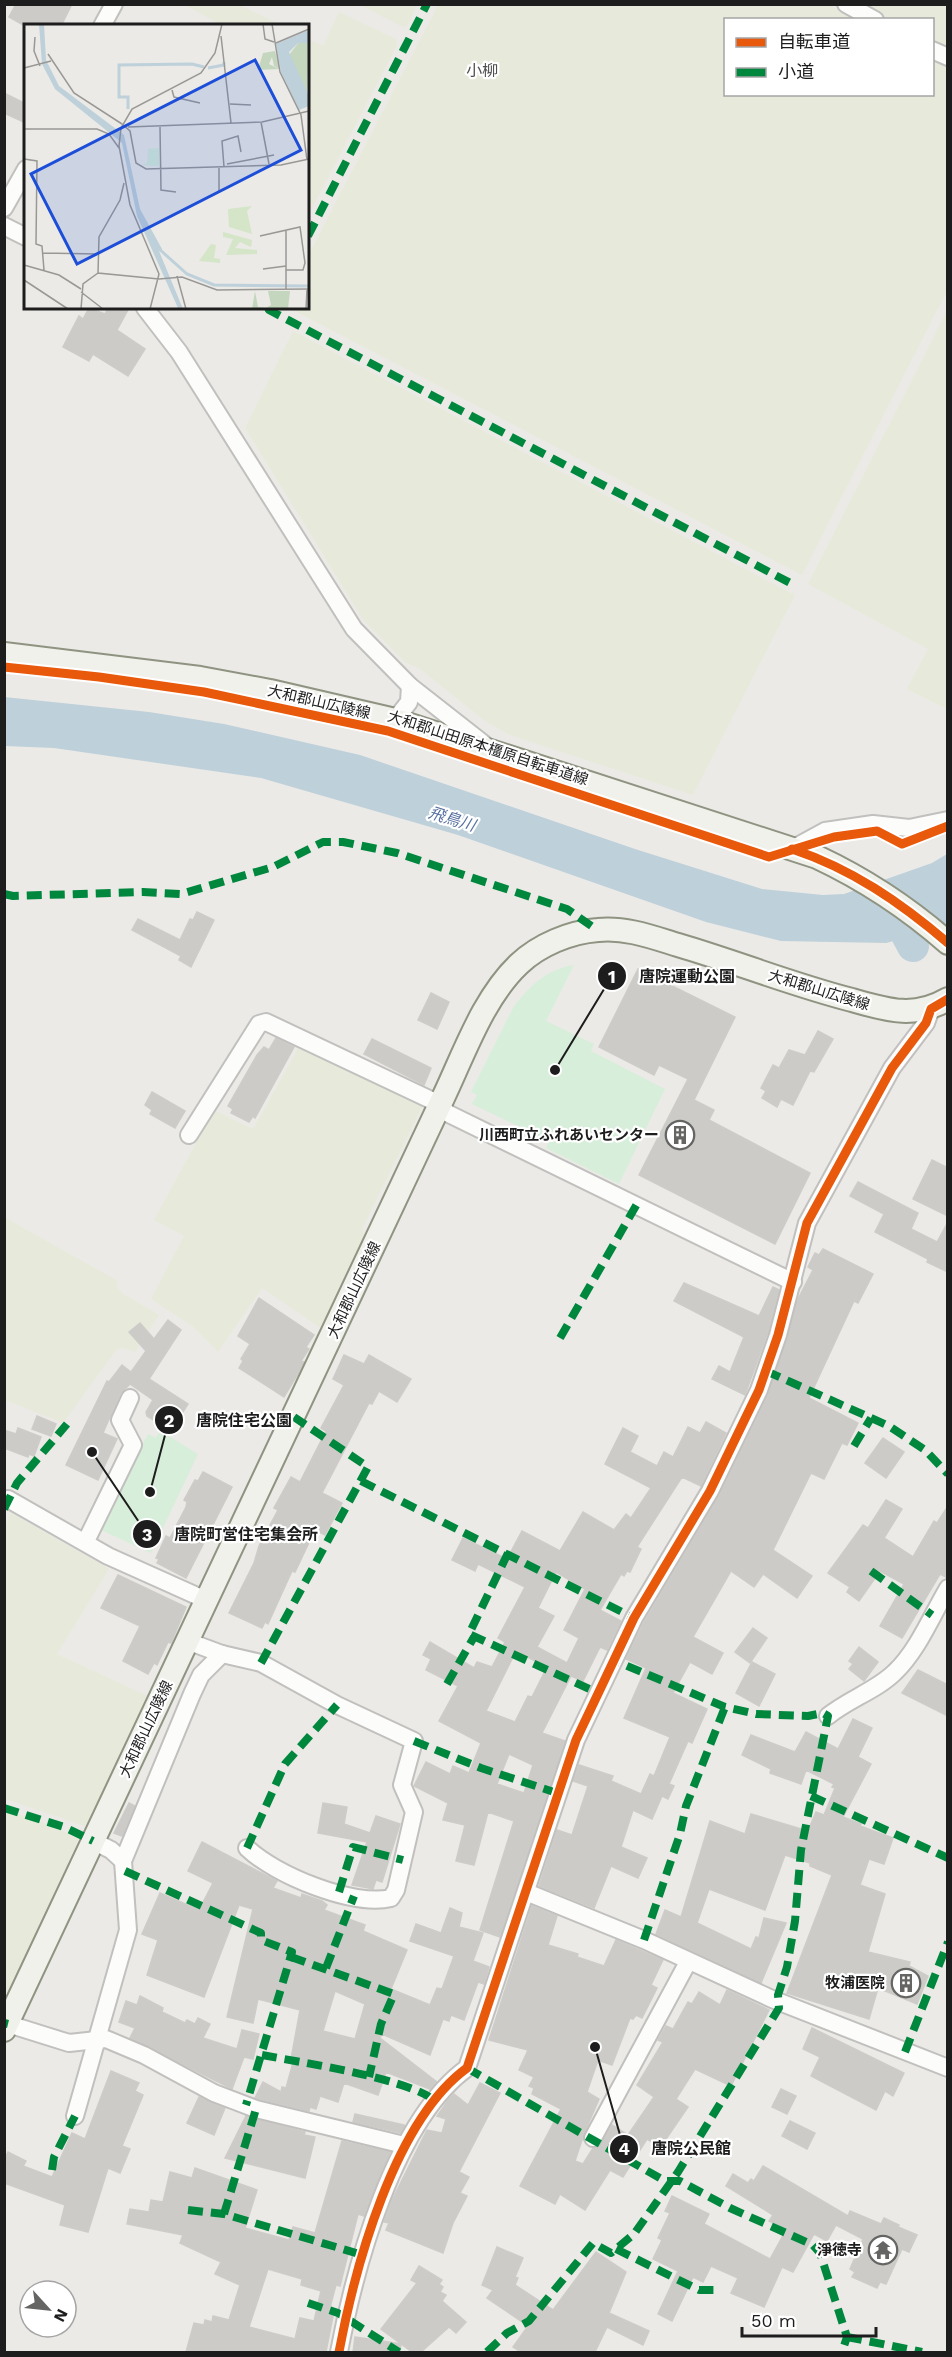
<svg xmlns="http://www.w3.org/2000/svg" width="952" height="2357" font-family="'Work Sans','Noto Sans JP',sans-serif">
<rect width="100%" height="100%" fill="#ebeae6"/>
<g fill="#e7eadb">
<path d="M827,4L856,19L726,20V94H932L933,59L947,67V291L802,575L289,308H308V256L438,5Z"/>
<path d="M184,5H240L281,25H222Z"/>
<path d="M360,5H417L407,26L403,27Z"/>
<path d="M861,5H947V49L933,41L932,20L890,19Z"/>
<path d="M339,12L396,39L397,45L308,216V39L323,46Z"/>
<path d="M947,311V709L907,689L928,649L808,584Z"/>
<path d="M293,331L795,595L693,795L510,735L485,721L420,669L405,662L364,621L245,428Z"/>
<path d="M301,1043L424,1103L362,1229L365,1238L322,1329L262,1288L218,1352L192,1326L151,1299L184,1236L154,1220L214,1110L253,1129Z"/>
<path d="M4,1217L118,1281L117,1287L122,1293L159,1315L135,1352L123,1348L117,1349L63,1423L5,1400Z"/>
<path d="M11,1513L109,1569L57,1654L148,1696L87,1827L5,1799L4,1528Z"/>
<path d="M5,1811L32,1818L79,1838L5,2001Z"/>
</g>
<g fill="#d7eeda">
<path d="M574,965L546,1021L594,1044L591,1051L665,1089L619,1184L546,1148L549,1141L472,1104L477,1095L471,1092L514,1006C532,984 546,970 574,965Z"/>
<path d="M160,1431L198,1454L151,1553L101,1530L148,1434L156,1438Z"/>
</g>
<path fill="#bed0da" d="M4,697L149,712L224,724L360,755L635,849L762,889L823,895L844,894L932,863L947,854V927L886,943L781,941L706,922L458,835L261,778L54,748L5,746Z"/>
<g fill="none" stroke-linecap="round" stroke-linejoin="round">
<path stroke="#bed0da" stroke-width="32" d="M896,914L913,946"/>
</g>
<g fill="#cccbc8" stroke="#ceccc8" stroke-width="1.5" fill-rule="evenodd">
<path d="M16,4H72L61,26H25L9,17Z"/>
<path d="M4,93L26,104V123L4,113Z"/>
<path d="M89,308L105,314L108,308H129L117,330L145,349L128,376L93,354L89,361L63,347L79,316L83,319Z"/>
<path d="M197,912L214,920L191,967L179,960L181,956L132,930L138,919L180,940L190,919L193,920Z"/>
<path d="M638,969L735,1017L694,1100L714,1110L709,1120L810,1173L775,1244L639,1175L688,1079L659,1065L654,1075L599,1047Z"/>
<path d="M431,993L449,1002L437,1029L418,1020Z"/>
<path d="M818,1031L833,1039L814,1072L810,1071L793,1105L781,1099L777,1107L762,1098L766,1091L761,1088L773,1065L779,1068L789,1050L805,1055Z"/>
<path d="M276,1038L294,1047L255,1118L253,1116L249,1122L231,1113L233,1109L228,1106L257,1055L264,1047L269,1050Z"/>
<path d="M372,1039L431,1068L424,1085L364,1054Z"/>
<path d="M152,1092L185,1111L175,1128L150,1114L152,1110L145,1105Z"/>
<path d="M932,1160L948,1168V1216L913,1199Z"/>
<path d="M858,1182L918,1213L911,1229L937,1242L948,1222V1272L927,1262L928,1259L875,1232L884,1214L850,1196Z"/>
<path d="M823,1249L873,1274L858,1303L854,1301L809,1398L858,1423L847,1445L842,1443L824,1479L811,1473L773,1550L812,1576L797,1598L763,1574L754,1587L731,1571L693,1637L723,1653L712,1674L690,1662L673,1693L707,1709L692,1743L688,1741L669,1784L674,1786L668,1799L662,1796L652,1819L633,1810L621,1847L647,1858L638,1878L611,1866L594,1908L539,1886L557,1830L572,1835L588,1786L573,1781L579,1765L613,1776L611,1781L641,1794L650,1774L654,1776L670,1737L624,1718L646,1668L626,1659L643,1624L719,1496L768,1395L798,1299L813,1270L808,1267L815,1253L819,1255Z"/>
<path d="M684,1283L759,1316L773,1287L779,1290L768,1332L745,1395L712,1379L719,1366L730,1372L744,1337L674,1301Z"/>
<path d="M259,1298L314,1335L306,1347L309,1349L301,1361L304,1362L298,1374L284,1397L239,1368L243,1361L241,1359L250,1344L238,1336Z"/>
<path d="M168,1320L181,1330L149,1379L188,1404L181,1415L178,1414L168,1429L147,1416L146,1412L153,1400L130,1384L120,1394L103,1433L117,1439L98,1480L66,1465L107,1381L109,1382L122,1365L131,1372L146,1351L129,1332L140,1323L154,1339Z"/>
<path d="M344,1355L364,1364L369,1355L411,1379L397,1402L379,1391L372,1404L369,1403L322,1493L342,1503L325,1535L315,1530L295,1572L292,1571L268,1624L265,1622L262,1628L229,1613L254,1563L259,1546L278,1510L274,1508L291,1477L300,1482L326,1431L321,1428L344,1385L333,1379Z"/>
<path d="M37,1416L56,1424L51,1436L32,1429Z"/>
<path d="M706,1422L726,1433L701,1486L682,1477L637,1547L641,1549L630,1572L627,1571L624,1576L621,1574L600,1610L621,1621L607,1650L600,1647L583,1681L571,1676L542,1733L565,1741L500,1937L480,1930L514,1821L488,1812L474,1865L456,1861L465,1825L443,1820L448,1803L414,1786L426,1762L450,1774L453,1766L469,1773L481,1743L439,1721L458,1686L426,1670L431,1659L423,1655L430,1642L474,1668L477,1662L492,1667L505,1642L498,1638L525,1587L478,1564L475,1571L452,1560L463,1538L507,1559L522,1531L560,1551L583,1512L614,1530L626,1514L631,1518L651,1488L605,1464L623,1428L638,1436L630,1452L657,1466L664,1452L673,1457L688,1427L700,1433ZM556,1572L585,1589L564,1630L579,1638L567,1663L537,1647L554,1616L538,1608ZM516,1651L547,1667L532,1697L528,1696L515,1722L486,1711ZM509,1754L533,1765L524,1793L497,1784Z"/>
<path d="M18,1428L41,1437L34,1456L29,1454L28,1457L4,1448V1430L16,1434Z"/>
<path d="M883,1438L904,1452L886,1478L865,1463Z"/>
<path d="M203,1472L232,1487L186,1578L157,1563L159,1559L156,1558L166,1536L170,1538L186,1507L187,1502L184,1500L195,1480L198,1481Z"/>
<path d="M886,1500L902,1509L884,1538L913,1557L934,1521L937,1523L948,1506V1578L940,1574L902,1638L880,1626L904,1584L880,1571L859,1601L847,1592L850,1587L828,1573L863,1525L868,1528Z"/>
<path d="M118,1575L186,1607L171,1643L168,1642L157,1665L154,1663L148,1674L123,1661L140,1626L101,1608Z"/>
<path d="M753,1628L767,1638L750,1663L735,1652Z"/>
<path d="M859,1647L878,1662L864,1681L849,1669L853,1664L849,1661Z"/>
<path d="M752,1662L775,1674L759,1706L736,1693Z"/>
<path d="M918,1670L948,1685V1716L902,1693Z"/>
<path d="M853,1719L872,1728L858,1757L871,1764L843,1817L861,1824L860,1826L893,1838L884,1864L869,1859L860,1885L885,1894L868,1952L910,1962L909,1966L928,1976L917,2004L878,1988L869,2019L787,1993L832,1875L810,1866V1863L785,1855L765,1910L709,1889L697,1923L751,1949L756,1937L759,1938L764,1918L786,1923L761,1983L656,1934L665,1910L681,1917L710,1821L745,1834L751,1814L808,1831L816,1812L824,1815L835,1788L832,1787L834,1784L806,1770L801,1784L770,1773L771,1769L742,1755L751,1735L795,1752L806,1732L838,1749Z"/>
<path d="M129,1803L135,1806L122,1836L114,1833Z"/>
<path d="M323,1803L347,1807L344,1824L370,1833L376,1816L400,1824L382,1882L376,1880L373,1889L352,1885L367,1842L318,1833Z"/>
<path d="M202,1842L277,1881L273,1888L301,1898L302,1894L322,1901L327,1905L324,1910L365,1925L363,1931L407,1950L391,1989L430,2005L437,1988L442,1989L454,1956L410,1941L416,1924L441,1933L450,1908L462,1913L459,1927L483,1933L473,1961L489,1967L484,1984L478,1982L464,2020L451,2015L449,2021L443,2019L430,2055L382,2034L380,2038L437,2082L430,2089L386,2072L378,2095L344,2083L338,2102L320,2096L316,2109L310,2107L309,2111L255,2098L263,2082L281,2092L282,2087L286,2088L294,2059H291L300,2010L258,1999L253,2023L227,2017L253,1909L239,1905L204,1997L147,1975L158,1940L142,1934L160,1893L199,1910L213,1883L188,1871ZM335,1991L365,2004L355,2039L323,2031Z"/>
<path d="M532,1906L557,1916L548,1945L578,1954L577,1957L604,1966L616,1940L663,1960L651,1985L657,1988L642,2018L636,2015L633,2019L630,2018L612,2065L598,2060L587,2092L599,2099L584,2134L575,2161L583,2164L593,2148L602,2143L612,2125L628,2135L654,2097L637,2085L663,2042L658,2040L666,2026L673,2029L688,2002L692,2004L699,1992L720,2005L727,1990L769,2010L731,2086L695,2069L676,2099L688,2107L660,2148L647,2139L623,2177L610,2170L585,2210L560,2194L555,2204L520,2186L561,2109L532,2094L534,2088L529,2086L534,2077L519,2070L528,2050L489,2040Z"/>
<path d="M140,1996L163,2008L162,2012L185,2023L187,2020L195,2024L198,2018L210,2024L203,2038L237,2049L242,2030L259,2034L253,2059L244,2057L232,2089L130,2038L135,2028L119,2022L126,2001L137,2005Z"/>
<path d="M812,2028L904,2073L893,2096L885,2091L876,2110L811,2076L820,2057L803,2049Z"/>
<path d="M111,2071L139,2083L135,2091L143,2095L122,2146L130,2149L120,2173L108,2168L88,2232L60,2225L65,2205L4,2183V2160L8,2152L26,2161L23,2166L52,2177L72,2133L85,2139Z"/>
<path d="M480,2083L500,2093L459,2172L469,2177L460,2193L467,2196L453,2223L443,2253L386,2230L389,2223L384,2222L391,2202L427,2130L442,2133L446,2119L437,2116L449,2099L454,2094L468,2105Z"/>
<path d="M781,2089L796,2096L787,2114L772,2107Z"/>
<path d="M199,2097L225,2108L214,2135L187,2123Z"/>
<path d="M355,2114L404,2125L405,2126L401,2133L353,2122Z"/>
<path d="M246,2116L305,2132L304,2135L315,2137L305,2178L225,2158Z"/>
<path d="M790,2121L815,2133L807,2149L782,2136Z"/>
<path d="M342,2141L390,2152L364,2216L358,2214L340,2286L336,2285L328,2315L333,2316L326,2352H186L194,2323L204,2325L205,2320L212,2322L213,2316L229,2320L240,2285L215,2274L221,2262L180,2243L183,2235L127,2224L130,2209L149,2212L151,2200L163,2202L170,2172L192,2178L195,2168L257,2190L245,2228L289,2240L293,2227L315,2233ZM268,2269L302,2279L301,2285L321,2291L314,2321L300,2318L295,2339L249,2327Z"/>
<path d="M763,2166L848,2216L850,2211L881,2224L884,2218L899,2225L898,2227L917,2235L909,2252L902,2249L886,2284L880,2282L877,2288L852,2277L855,2272L850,2269L863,2239L836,2225L827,2241L814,2234L793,2272L782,2267L764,2307L731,2293L738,2278L711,2266L703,2282L693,2277L672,2321L658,2314L678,2271L653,2259L662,2240L658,2238L670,2213L665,2211L672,2196L709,2214L704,2224L770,2259L786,2230L769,2221L773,2215L726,2186L733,2174L748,2183L751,2179L754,2181Z"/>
<path d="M497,2247L523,2258L515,2277L518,2278L515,2285L553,2310L596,2252L626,2272L609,2313L649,2331L643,2345L607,2327L595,2352H521L513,2347L528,2326L487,2298L493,2290L482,2285Z"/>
<path d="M419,2266L442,2280L439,2284L443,2287L440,2292L446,2295L442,2301L466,2322L456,2333L449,2327L421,2352H412L381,2329L417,2283L411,2280Z"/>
<path d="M355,2337L401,2344L400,2352H353Z"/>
</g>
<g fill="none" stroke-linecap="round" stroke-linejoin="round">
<g stroke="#c1c0be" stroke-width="20">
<g id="minor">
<path d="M846,4L875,20"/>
<path d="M102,26L114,4"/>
<path d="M932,50L948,57"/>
<path d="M4,208L26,169"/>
<path d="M4,226L26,237"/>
<path d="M145,308L179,352L354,629L410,686L484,744"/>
<path d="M395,720L409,702L410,686"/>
<path d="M792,849L825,831L873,824L909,828L948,820"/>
<path d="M189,1135L259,1024L266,1022L431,1100L449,1114L793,1282"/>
<path d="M8,1499L108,1556L206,1600"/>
<path d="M86,1541L133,1445L120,1420L130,1398"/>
<path d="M187,1641L222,1654L261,1663L337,1705L414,1741L402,1785L414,1812L396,1890L391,1898C353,1907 275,1875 247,1848"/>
<path d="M828,1716C849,1699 877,1690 895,1672C918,1650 932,1615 948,1588"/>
<path d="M93,1841L111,1850L123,1861"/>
<path d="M526,1892L644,1940L772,1999L948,2068"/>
<path d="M8,2024L69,2043L106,2039L144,2055L214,2093L256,2109L404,2145"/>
<path d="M75,2116L128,1930L123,1861L192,1694L201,1675L222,1654"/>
<path d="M593,2138L688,1962"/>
<path d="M339,2352C355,2267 394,2121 467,2068L576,1740L634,1618L710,1491L759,1390L778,1335L807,1223L892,1068L926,1023L931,1009"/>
</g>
</g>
<g stroke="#8f9381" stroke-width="26">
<g id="secondary">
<path d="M4,654L200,678L270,691L395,720L817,857C866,880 907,907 948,943"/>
<path d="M4,2030L443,1098C464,1054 483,998 519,964C539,945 570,932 598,930C625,927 652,937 678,945C736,962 793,985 852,1000C887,1010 914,1019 948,999"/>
</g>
</g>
<use href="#minor" stroke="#fcfcfb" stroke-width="16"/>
<use href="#secondary" stroke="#f0f1eb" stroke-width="22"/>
<g stroke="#00873e" stroke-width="8" stroke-dasharray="15 8" stroke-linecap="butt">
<path d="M308,236L427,4"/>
<path d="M271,308L269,310L796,586"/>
<path d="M4,894L13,896L143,892L181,894L273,867L323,842H343L397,853L567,909L597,930"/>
<path d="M560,1338L637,1204"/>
<path d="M766,1371L889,1426L925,1450L948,1474"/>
<path d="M854,1446L871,1418"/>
<path d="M361,1481L634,1618"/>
<path d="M4,1509L17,1483L67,1424"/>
<path d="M508,1553L469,1634L598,1693"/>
<path d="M871,1571L932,1615"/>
<path d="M261,1663L368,1467L294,1417"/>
<path d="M447,1684L474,1637"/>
<path d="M414,1741L481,1768L560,1794"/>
<path d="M811,1796L948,1858"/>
<path d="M4,1808L64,1827L93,1841"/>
<path d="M247,1848L285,1764L337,1705"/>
<path d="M125,1871L261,1933V1940L292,1952L246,2105"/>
<path d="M339,1892L353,1847L403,1860"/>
<path d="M644,1940L680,1834L686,1806L725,1707"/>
<path d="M291,1957L394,1994L381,2024L369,2077"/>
<path d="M326,1968L354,1896"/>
<path d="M4,2023L8,2024"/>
<path d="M905,2052L948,1942"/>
<path d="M262,2055C304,2063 400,2077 433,2099"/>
<path d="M467,2068L665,2181H680L730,2208L813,2245L820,2253L847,2337L842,2352"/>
<path d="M52,2170L54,2157L75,2116"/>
<path d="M188,2210L224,2214L363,2255"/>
<path d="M224,2214L256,2109"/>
<path d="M616,2249L699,2290H715"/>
<path d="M308,2303L338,2313L399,2352"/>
<path d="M847,2337L922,2352"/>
<path d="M487,2352L507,2333L529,2321L593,2243L611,2253L634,2234L678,2172L779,2008L778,1995L787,1967L795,1921L801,1850L828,1716L823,1713L808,1716L756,1714L725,1707L613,1660"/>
</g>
<g stroke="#fff" stroke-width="13">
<g id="cycleway">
<path d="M4,667L99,677L204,692L388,731L769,857L834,837L877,831L902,844L948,826"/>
<path d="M792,849C852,869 900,902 948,943"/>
<path d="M339,2352C355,2267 394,2121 467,2068L576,1740L634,1618L710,1491L759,1390L778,1335L807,1223L892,1068L926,1023L931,1009L948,999"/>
</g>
</g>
<use href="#cycleway" stroke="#e8590c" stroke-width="9"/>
</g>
<defs>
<g id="building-ring" transform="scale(1.5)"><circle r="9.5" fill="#fff" stroke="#656563" stroke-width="1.5"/><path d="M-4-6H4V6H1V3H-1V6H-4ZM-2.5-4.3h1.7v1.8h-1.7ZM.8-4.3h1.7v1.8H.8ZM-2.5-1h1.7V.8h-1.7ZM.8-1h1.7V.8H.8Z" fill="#656563"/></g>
<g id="temple-ring" transform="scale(1.5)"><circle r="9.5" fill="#fff" stroke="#656563" stroke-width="1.5"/><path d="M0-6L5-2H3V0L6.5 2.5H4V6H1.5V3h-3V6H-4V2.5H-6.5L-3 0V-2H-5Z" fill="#656563"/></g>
</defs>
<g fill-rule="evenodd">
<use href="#building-ring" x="680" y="1135"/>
<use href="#building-ring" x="906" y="1983"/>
<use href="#temple-ring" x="883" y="2250"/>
</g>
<g text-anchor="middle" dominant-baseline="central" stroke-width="4.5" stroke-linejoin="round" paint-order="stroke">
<g font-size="15" fill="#1d1d1d" stroke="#fff">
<text transform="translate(319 702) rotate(13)">大和郡山広陵線</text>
<text transform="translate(488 748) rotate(18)">大和郡山田原本橿原自転車道線</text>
<text transform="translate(819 990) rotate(17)">大和郡山広陵線</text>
<text transform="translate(354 1290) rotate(-65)">大和郡山広陵線</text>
<text transform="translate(146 1729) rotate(-65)">大和郡山広陵線</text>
</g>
<g font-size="15" font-weight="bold" fill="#1d1d1d" stroke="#fff" text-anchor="end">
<text x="659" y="1135">川西町立ふれあいセンター</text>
<text x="885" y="1983">牧浦医院</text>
<text x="862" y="2250">淨徳寺</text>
</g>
<g font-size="16" fill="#505050" stroke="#fff">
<text x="482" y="70">小柳</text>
</g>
<g font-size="16" font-style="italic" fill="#5670a0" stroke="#fff">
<text transform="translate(452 819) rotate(17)">飛鳥川</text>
</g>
</g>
<g transform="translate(24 24)">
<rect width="285" height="285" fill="#ebeae6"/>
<path d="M228,182L223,187L228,210L205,203L204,185ZM199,208L228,216L227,223L216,218L211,224L233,226V230L202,231L209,215L199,213ZM187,220L192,221L190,234L196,235V239L175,237Z" fill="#d4e5c8"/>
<path d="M274,19H285L283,72L265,31ZM251,27L256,45L250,42L248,33L245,40L255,45L234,46L239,29ZM231,267L234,283L242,284L247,281L244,267H266L264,285H228Z" fill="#c4d7be"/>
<path d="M135,124V142L118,141L123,139L124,125Z" fill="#d7eeda"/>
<path d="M15,0H20L22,36L35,62L100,111L116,185L138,225L135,227L159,285L154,284L113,192L98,119L31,65L18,40ZM285,6V19H274L265,28L285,72V82L275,86L257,48L252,20Z" fill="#bed0da"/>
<path fill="none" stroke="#bed0da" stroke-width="3" d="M184,44L200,41V38M104,85V73H95V41L168,40L180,43M134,224L163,250L190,261L285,262"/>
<path fill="none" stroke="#999896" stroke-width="1.5" d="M239,0L241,15L250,18M248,0L256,48L277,91L283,136M197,12L207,99M11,13L10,27L16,42M252,19L285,5M24,30L50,69L98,100M0,44L27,37M148,66L150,73L176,79M206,80L227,81M237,98L245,140M98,100L106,107L112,139L122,145L257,141L285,135M104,103L238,98L285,87M136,103L137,166L152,168M0,105H73L85,110L95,124M0,135L13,137L12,220L18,222L20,246M203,140L250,131M200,143L198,117L214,112L217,128M100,159L96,176L75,213L74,249L135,255L158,253L193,266L285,265M195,167V144M262,207V265M236,212L276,203L281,239L279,246H262M18,229L74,230M0,241L35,251L57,265M239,245L262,242M153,252L162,285M0,256L44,285M57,268L79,285M57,285L59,260L74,249M126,285L135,250L106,181L95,122L97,104L108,85L177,49L191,29L198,0M282,285L283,265"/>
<path fill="#1d4ed8" fill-opacity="0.15" stroke="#1d4ed8" stroke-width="3" d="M231,36L277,126L53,240L7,150Z"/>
<rect width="285" height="285" fill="none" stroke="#1d1d1d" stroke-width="3"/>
</g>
<path fill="none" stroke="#1d1d1d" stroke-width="2" d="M555 1070L612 976M150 1492L169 1420M92 1452L147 1534M595 2047L624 2149"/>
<g fill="#1d1d1d" stroke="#fff" stroke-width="2">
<circle cx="555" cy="1070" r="6"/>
<circle cx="150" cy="1492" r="6"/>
<circle cx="92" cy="1452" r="6"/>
<circle cx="595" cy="2047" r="6"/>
<circle cx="612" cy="976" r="15"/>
<circle cx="169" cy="1420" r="15"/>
<circle cx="147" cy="1534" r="15"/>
<circle cx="624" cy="2149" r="15"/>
</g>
<g font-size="18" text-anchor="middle" font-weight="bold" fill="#fff">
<text x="612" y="983">1</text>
<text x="169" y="1427">2</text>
<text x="147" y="1541">3</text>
<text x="624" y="2155">4</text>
</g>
<g font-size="16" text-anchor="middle" font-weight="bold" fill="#1d1d1d" stroke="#fff" stroke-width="4.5" stroke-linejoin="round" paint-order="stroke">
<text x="687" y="982">唐院運動公園</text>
<text x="244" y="1426">唐院住宅公園</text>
<text x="246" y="1540">唐院町営住宅集会所</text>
<text x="691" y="2154">唐院公民館</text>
</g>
<rect width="952" height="2357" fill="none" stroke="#1d1d1d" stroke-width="12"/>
<rect x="724" y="18" width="210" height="78" fill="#ffffff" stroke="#a5a5a5" stroke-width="1.5"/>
<rect x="736" y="38" width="30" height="9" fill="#e8590c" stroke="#a5a5a5" stroke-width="1.5"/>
<text x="778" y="48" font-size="18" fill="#1d1d1d">自転車道</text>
<rect x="736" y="68" width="30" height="9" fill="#00873e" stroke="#a5a5a5" stroke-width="1.5"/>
<text x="778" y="78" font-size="18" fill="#1d1d1d">小道</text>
<g transform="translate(48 2309) rotate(117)"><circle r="28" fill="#ffffff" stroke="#a5a5a5" stroke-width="1.5"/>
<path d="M0-4.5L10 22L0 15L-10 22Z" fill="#656563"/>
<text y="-9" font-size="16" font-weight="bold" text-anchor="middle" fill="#1d1d1d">N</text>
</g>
<path d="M742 2327v9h134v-9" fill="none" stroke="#1d1d1d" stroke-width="3"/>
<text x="751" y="2327" font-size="18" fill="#1d1d1d" stroke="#ffffff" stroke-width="4.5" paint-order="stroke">50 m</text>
</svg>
